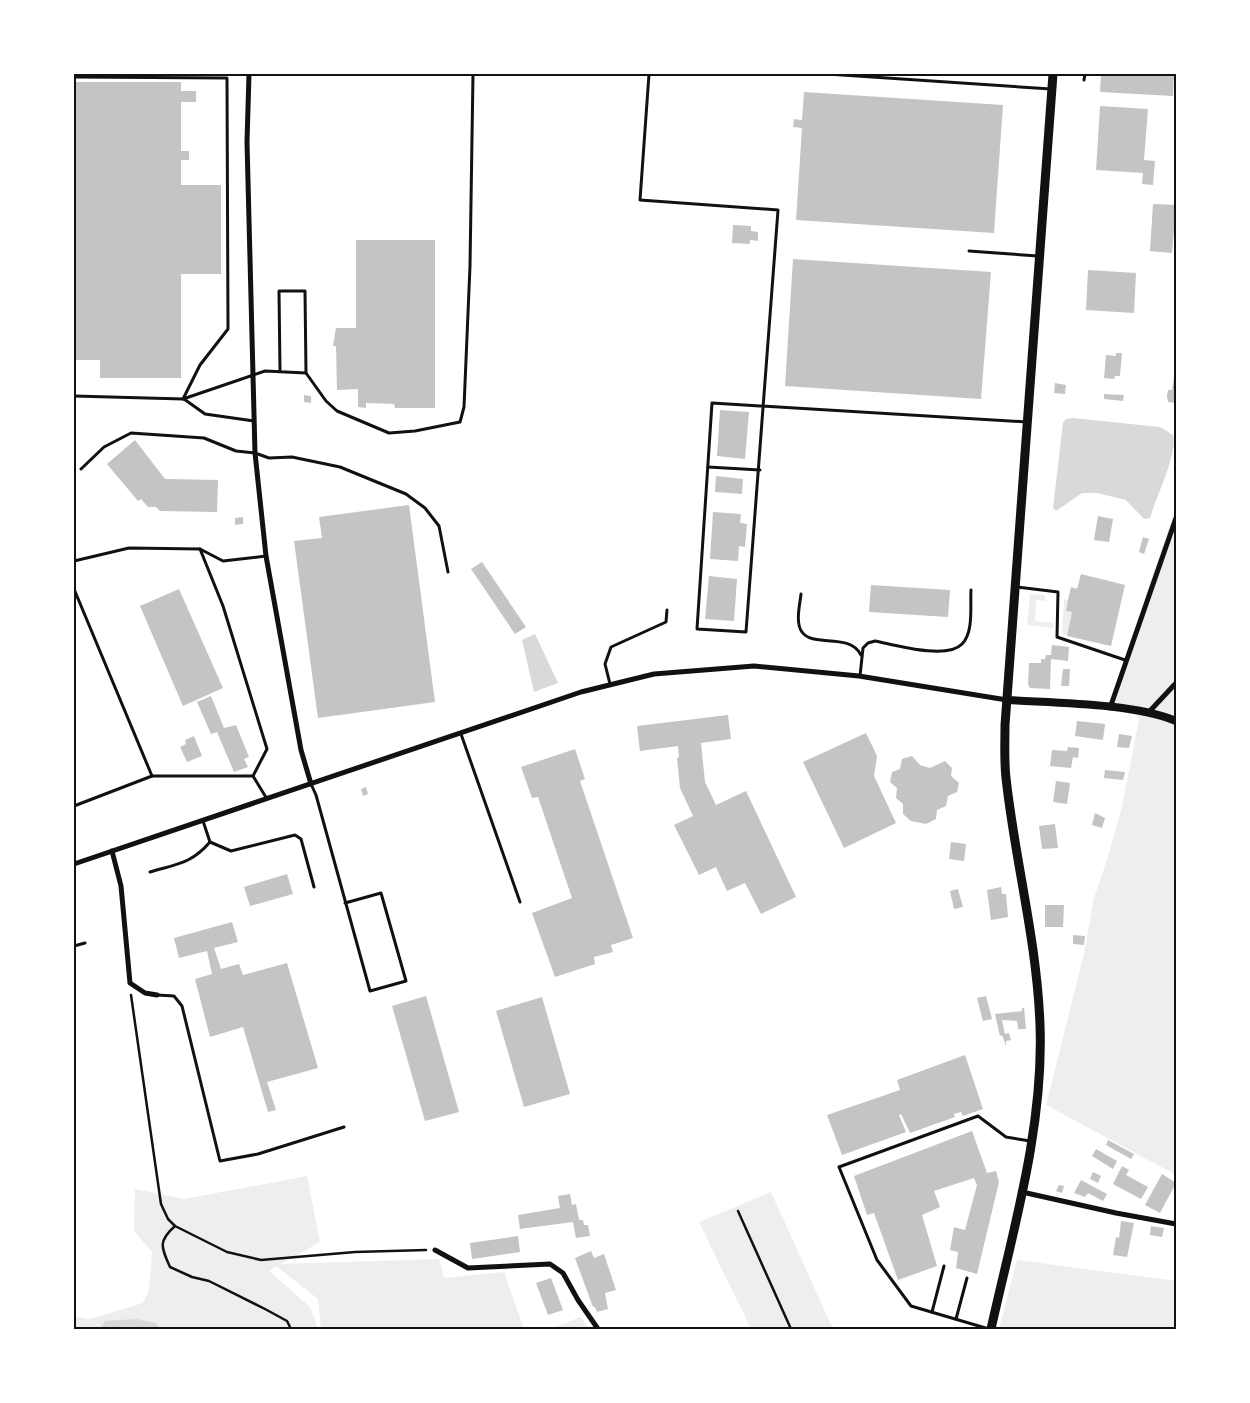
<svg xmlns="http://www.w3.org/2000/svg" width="1250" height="1403" font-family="Barlow,sans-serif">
<rect width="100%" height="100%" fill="#fff"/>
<g fill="#eee">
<path d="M1176,508V1175L1046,1105L1085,949L1094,898L1107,860L1122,807L1139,719L1133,706L1114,703L1148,588Z"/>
<path d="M1030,594L1044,595L1046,601L1036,600L1035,621L1054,623L1053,628L1027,625Z"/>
<path d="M1064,599L1068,600L1066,611L1072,612L1067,635L1062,633Z"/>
<path d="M307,1176L320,1242L281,1264L439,1259L444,1278L504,1272L524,1329H321L318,1299L276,1266L269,1271L310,1307L318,1329H74V1316L90,1319L143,1303L149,1290L152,1252L134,1231L135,1189L184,1199Z"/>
<path d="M771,1192L833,1329H751L699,1222Z"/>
<path d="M1017,1260L1176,1281V1329H999Z"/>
<path d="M580,1317L590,1329H551Z"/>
</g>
<g fill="#d9d9d9">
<path d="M1073,418L1160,427L1173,435C1178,453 1156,497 1150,518L1144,519L1126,500L1097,493H1082L1056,511L1053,508L1063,423L1066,419Z"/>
<path d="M535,634L558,683L534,692L522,640Z"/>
<path d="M136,1319L156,1323L159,1329H100L105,1321Z"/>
</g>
<g fill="#c4c4c4">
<path d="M1101,74H1174L1173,96L1100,92Z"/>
<path d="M74,82H181V91H196V102H181V151H189V160H181V185H221V274H181V378H100V360H75Z"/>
<path d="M804,92L1003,105L994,233L796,220L802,128L793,127L794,119L802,120Z"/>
<path d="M1100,106L1148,109L1144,160L1155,161L1153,185L1142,184L1143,173L1096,170Z"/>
<path d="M1153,204L1176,205L1172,253L1150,251Z"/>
<path d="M733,225L751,226V231L758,232V241L750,240V244L732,243Z"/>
<path d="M356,240H435V408H395L394,404L366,403V408L358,407V389L337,390L336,346H333L336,328H356Z"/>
<path d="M793,259L991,272L981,399L785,386Z"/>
<path d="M1088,270L1136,273L1134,313L1086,310Z"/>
<path d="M1116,353H1122L1120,376H1115L1114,379L1104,378L1106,355L1116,356Z"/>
<path d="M1175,369H1176V403L1168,402L1167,396L1168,390H1172Z"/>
<path d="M1055,383L1066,385L1065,394L1054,393Z"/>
<path d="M1104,394L1124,395L1123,401L1104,399Z"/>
<path d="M304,395L311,396V403L304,402Z"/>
<path d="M720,410L749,412L745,459L717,456Z"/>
<path d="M135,440L165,479L218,480L217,512L160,511L156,507H148L141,499L138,501L107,464Z"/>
<path d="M716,476L743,479L742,494L715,492Z"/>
<path d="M409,505L435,702L318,718L294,541L322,538L319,517Z"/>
<path d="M713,512L741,514L740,523L747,524L745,547L739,546L738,561L710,559Z"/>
<path d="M1098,516L1113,519L1109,542L1094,540Z"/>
<path d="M243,517V524L235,525V518Z"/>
<path d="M1143,537L1149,539L1144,554L1139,552Z"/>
<path d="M482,562L526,627L515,634L471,569Z"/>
<path d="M1081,574L1125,585L1111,646L1067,636L1072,612L1066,611L1068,600L1071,587L1077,589Z"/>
<path d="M709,576L737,579L734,621L705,619Z"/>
<path d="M871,585L950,590L948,617L869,612Z"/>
<path d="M179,589L223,688L183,706L140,606Z"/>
<path d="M1052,645L1069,647L1068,661L1051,659L1050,689L1030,688L1028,684L1029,663H1041V659H1045L1046,655H1051Z"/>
<path d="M1063,669H1070L1069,686H1061Z"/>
<path d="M211,696L224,728L236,725L249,757L244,759L248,767L234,772L217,732L211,734L197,702Z"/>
<path d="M728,715L731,739L701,743L705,782L716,805L746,791L796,897L761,914L745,883L727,891L716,867L699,875L674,825L693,816L680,788L677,758L679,757L678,746L640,751L637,726Z"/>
<path d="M1077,721L1105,724L1103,740L1075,736Z"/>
<path d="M866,733L877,756L874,776L896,823L844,848L803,762Z"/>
<path d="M1119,734L1132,736L1129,748L1117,747Z"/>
<path d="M194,736L202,756L187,762L180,747L186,744L185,740Z"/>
<path d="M1068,747L1079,748L1078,758L1073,757L1071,768L1050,766L1052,750L1067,751Z"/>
<path d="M575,749L585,779L580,781L633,938L611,945L613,952L594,957L595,964L555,977L532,913L572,898L538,797L532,798L521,767Z"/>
<path d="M912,756L920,765L930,768L945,761L952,768L951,776L959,783L957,792L948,796L946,806L937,810L936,819L926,824L911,821L903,814V804L896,798L897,788L890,782L892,772L900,769L902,759Z"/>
<path d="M1105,770L1125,772L1123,780L1104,778Z"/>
<path d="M1056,781L1070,783L1067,804L1053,802Z"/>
<path d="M366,787L368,794L363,796L361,789Z"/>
<path d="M1095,813L1105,818L1102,828L1092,825Z"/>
<path d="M1055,824L1058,848L1042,849L1039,826Z"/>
<path d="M951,842L966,844L964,861L949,859Z"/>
<path d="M287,874L293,894L250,906L244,887Z"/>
<path d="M1001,887L1002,894H1006L1008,917L991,920L987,890Z"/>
<path d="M958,889L963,907L954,909L950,891Z"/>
<path d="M1045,905H1064L1063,927H1045Z"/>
<path d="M232,922L238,942L214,948L221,969L239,964L243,975L287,963L318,1068L267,1082L276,1110L268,1112L243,1027L210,1037L195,979L212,974L207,951L179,958L174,938Z"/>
<path d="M1073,935L1085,936L1084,945L1073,944Z"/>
<path d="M426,996L459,1112L425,1121L392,1006Z"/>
<path d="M986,996L992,1019L983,1021L977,998Z"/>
<path d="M542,997L570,1094L524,1107L496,1011Z"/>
<path d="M1022,1008H1024L1026,1029H1018L1017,1021L1002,1020L1005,1034L1009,1033L1011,1040L1006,1041V1046L1002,1035L1000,1036L995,1014L1022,1011Z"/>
<path d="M965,1055L983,1109L963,1116L961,1112L954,1114L955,1117L910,1133L901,1114L899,1115L906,1132L842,1155L827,1115L900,1090L897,1080Z"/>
<path d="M972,1131L987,1173L996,1171L999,1182L977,1274L956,1268L958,1252L950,1250L954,1227L965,1230L977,1185L974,1178L934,1191L940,1207L922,1215L937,1266L898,1280L874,1213L867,1215L854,1176Z"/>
<path d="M1108,1140L1134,1154L1131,1159L1106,1145Z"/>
<path d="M1096,1149L1117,1161L1113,1169L1092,1156Z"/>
<path d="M1122,1166L1129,1170L1126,1175L1148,1187L1141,1199L1113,1184Z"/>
<path d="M1093,1172L1101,1176L1098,1183L1090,1179Z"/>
<path d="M1162,1174L1176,1183L1160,1213L1145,1205Z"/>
<path d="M1081,1180L1107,1194L1103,1201L1088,1193L1085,1197L1074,1193Z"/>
<path d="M1059,1185L1064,1186L1062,1193L1056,1191Z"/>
<path d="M570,1194L572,1205L576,1204L579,1220H583L584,1225H588L590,1236L576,1238L573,1222L520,1229L518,1215L560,1208L558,1196Z"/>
<path d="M1121,1221L1134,1223L1127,1257L1113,1255L1116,1237L1119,1238Z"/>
<path d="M1151,1226L1164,1228L1162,1237L1150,1235Z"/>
<path d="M518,1236L520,1252L472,1259L470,1243Z"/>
<path d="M591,1251L594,1258L604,1254L616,1290L605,1293L608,1309L597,1312L595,1307H593L575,1258Z"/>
<path d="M551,1278L563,1310L548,1315L536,1283Z"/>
</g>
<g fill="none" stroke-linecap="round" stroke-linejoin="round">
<g stroke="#111" stroke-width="2.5">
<path d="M131,995L161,1204L168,1219L175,1226L227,1252L261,1260L355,1252L426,1250"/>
<path d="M738,1211L791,1329"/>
<path d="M175,1226C158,1241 161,1247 170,1267L192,1277L209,1281L265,1309L287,1321L291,1329"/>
</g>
<g stroke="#111" stroke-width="3">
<path d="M649,74L640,200L778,210L746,632L697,629L712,403C817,409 922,415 1027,422"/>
<path d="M827,74L1051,89"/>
<path d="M74,77L227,78L228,329L200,365L183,399"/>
<path d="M1084,80L1085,74"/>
<path d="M969,251L1038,256"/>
<path d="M306,373L326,401L337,411L389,433L415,431L460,422L464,407L470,266L473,74"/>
<path d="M74,396L183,399L265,371L306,373L305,291H279L280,371"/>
<path d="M184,399L205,414L254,421"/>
<path d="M708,467L760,470"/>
<path d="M81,469L104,447L131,433L204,438L236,451L255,453L269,458L292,457L340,467L406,494L425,508L439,526L448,572"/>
<path d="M200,549L223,606L267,749L253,776"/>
<path d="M74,561L129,548L200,549L223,561L266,556"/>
<path d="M1017,587L1058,592L1057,637L1125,660"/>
<path d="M74,589L152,776"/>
<path d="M801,594C800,604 795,623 802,632C813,648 849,632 861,655"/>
<path d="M860,676L863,648L868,643L875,641C895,645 947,660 962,644C974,632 970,605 971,590"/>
<path d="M610,684L605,664L611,647L666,622L667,610"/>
<path d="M461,734L520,902"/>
<path d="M311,784L316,795L370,991L406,981L381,893L345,903"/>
<path d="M74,806L152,776H253L267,799"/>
<path d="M203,821L210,842L231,851L295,835L301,839L314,887"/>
<path d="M150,872C177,864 191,864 210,842"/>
<path d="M74,946L85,943"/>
<path d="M157,995L174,996L182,1006L220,1161L258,1154L344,1127"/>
<path d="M932,1312L944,1266"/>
<path d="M956,1319L967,1278"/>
<path d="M989,1329L911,1306L877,1260L839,1167L978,1116L1006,1137L1030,1141"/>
</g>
<g stroke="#111" stroke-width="5">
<path d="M249,74L247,142L255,453L266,556L301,750L311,784"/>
<path d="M1110,708L1176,518"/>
<path d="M1148,713L1176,683"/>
<path d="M112,851L121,886L130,983L145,993L157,995"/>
<path d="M74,864L581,692L654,674L754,666L859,676L1007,700"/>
<path d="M1022,1192L1116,1213L1176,1224"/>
<path d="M435,1250L468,1268L550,1264L563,1273L578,1300L598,1329"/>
</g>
<path stroke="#111" stroke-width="8" d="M1007,700C1055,703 1133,703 1176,721"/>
<path stroke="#111" stroke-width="9" d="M991,1329C1013,1230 1044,1127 1040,1025C1037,941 1015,861 1006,778C1004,761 1005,743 1005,725L1053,74"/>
</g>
<rect width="1250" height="1403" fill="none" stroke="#ffffff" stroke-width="150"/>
<rect x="75" y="75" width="1100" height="1253" fill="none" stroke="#111" stroke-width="2"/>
</svg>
